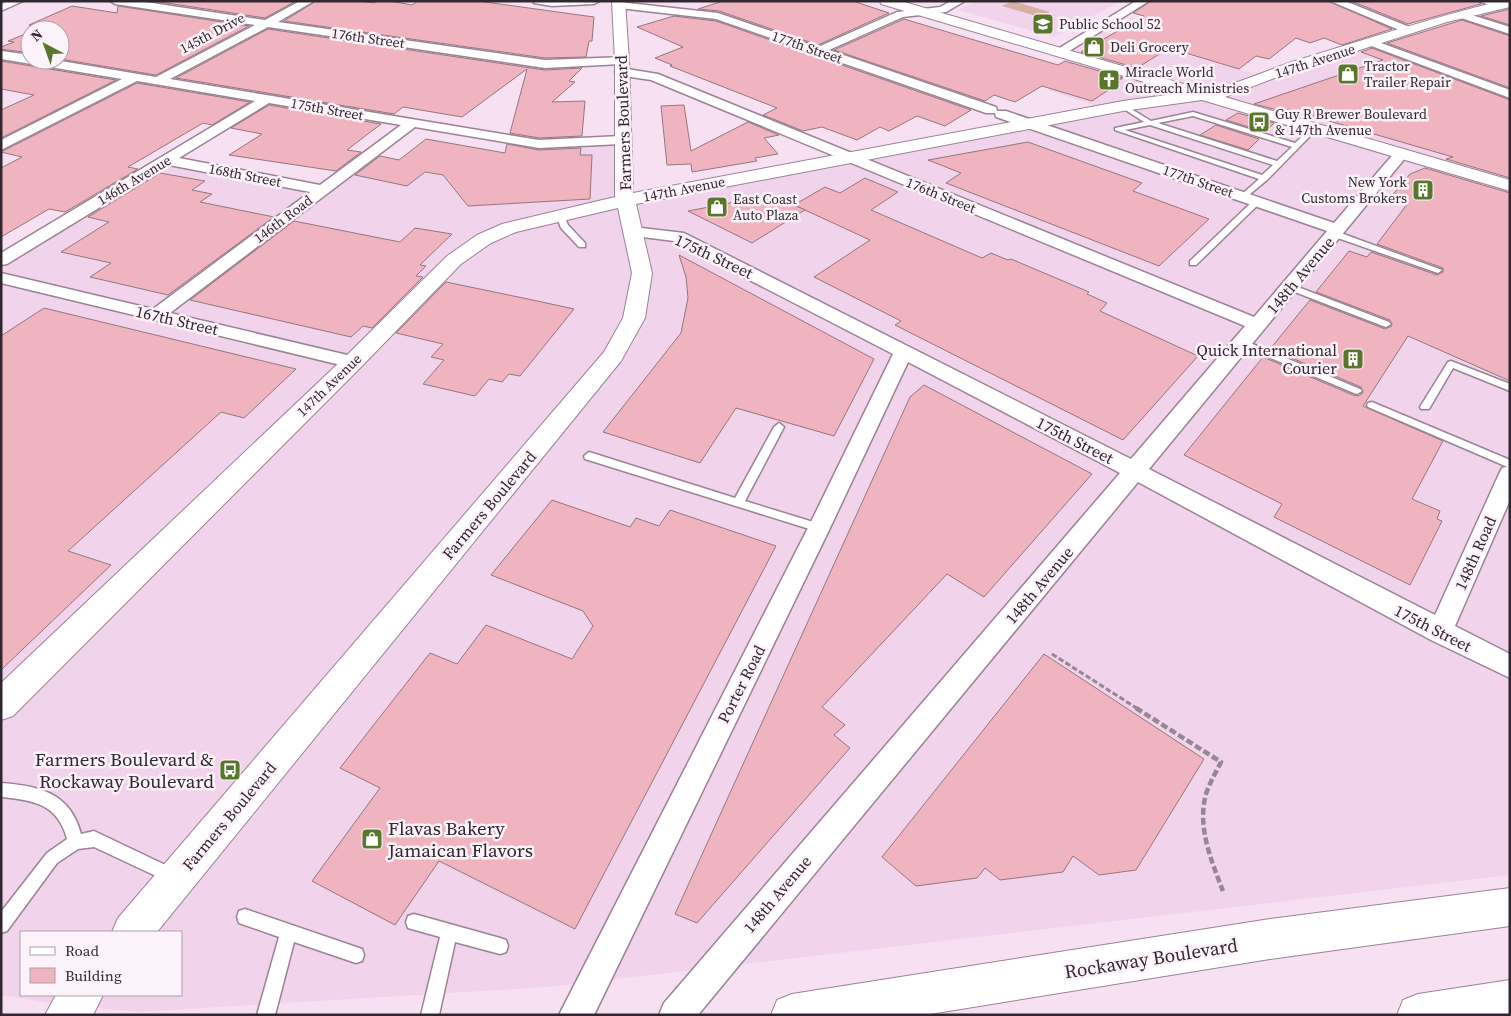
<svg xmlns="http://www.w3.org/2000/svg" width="1511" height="1016" font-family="'Source Serif 4',serif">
<rect width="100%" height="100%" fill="#f8e0f3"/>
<g fill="#f2d3ec" fill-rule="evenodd">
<path d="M975,1H1121L1054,37L958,10Z"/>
<path d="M1510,3V875L548,987L139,1012L63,1005L1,995V268L170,164L323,195L364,164L514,187L524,148L625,141L630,202L1118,113L1047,90L1086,66L1058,57L1101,31L1274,79L1384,44L1425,60L1447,53L1507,46L1441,24ZM21,932H181V995H21Z"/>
</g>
<path fill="#d7afa5" d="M1013,1L1050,12L1040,17L1002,6Z"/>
<g fill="#f0b3c0" stroke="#93777d">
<path d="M153,1H296L265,18Z"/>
<path d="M316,1H359L374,3L378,1H390L412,5L418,1H478L594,17L592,41H589L586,57L545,58L284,21Z"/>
<path d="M723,1H853L889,13L818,45L719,11L698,9Z"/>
<path d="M1151,1H1328L1392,29L1342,45L1324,38L1310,43L1296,38L1269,59L1256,56L1239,69L1169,48L1137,68L1081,52L1144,16L1133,13Z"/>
<path d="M1351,1H1477L1481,4L1408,24Z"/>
<path d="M72,6L117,13L118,6L249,26L156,75L60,59V30H34L42,27L29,25Z"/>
<path d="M1510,9V25L1481,16Z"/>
<path d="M674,16L716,21L971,110L945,126L917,116L889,131L880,127L857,140L822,127L803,131L763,115L777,108L670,66L672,65L655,58L683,47L637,27Z"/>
<path d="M904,19L1058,65L1065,61L1123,78L1117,81L1120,82L1092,101L1042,86L1015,102L994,95L985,101L834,50Z"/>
<path d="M1462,20L1510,36V88L1387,43Z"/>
<path d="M268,29L545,70L582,68L569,81L575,82L552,102L585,101L582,136L539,138L510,133L527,69L462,117L403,107L394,114L176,78Z"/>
<path d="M30,32V53L1,49V47L14,42L8,41Z"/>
<path d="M1372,48L1510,100V178L1446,159L1453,157L1288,109L1285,112L1254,104L1383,60L1361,52Z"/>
<path d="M1,61L116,80L1,138V110L34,95L1,89Z"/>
<path d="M137,83L250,102L212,125L203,123L128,167L138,169L65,212L49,209L1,237V168L22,157L1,152Z"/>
<path d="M269,105L381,124L347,150L361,152L336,171L229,155L262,134L231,128Z"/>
<path d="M684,105L691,151L748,122L779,135L764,138L778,154L755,158L757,161L692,172L691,164L667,165L661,106Z"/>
<path d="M1238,113L1274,123L1265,132L1226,120Z"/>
<path d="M1216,125L1259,139L1248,150L1200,135Z"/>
<path d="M426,139L505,153L507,144L539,150L581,148L580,155H592L590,199L468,206L443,175L425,172L407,186L355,175L380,156L399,160Z"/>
<path d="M1028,142L1142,183L1133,191L1209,219L1159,266L946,183L961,173L928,160Z"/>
<path d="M1425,168L1510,193V381L1408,336L1363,406L1443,441L1412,499L1440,511L1437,519L1442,521L1410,585L1274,517L1282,504L1184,455L1263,357L1353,395L1358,396L1363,393L1361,387L1270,349L1310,300L1385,329L1392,326L1390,320L1316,292L1349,251L1367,257L1371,252L1437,275L1443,272V268L1377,244L1408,203L1391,197L1410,174Z"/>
<path d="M160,173L205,181L192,190L212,194L200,202L274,217L168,295L90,277L111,263L61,252L109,222L88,217Z"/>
<path d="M865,178L898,192L871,210L982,258L991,253L1008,260L1011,259L1089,292L1087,294L1107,303L1100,311L1198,356L1123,440L895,325L901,321L814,277L870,240L794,205L825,187L840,193Z"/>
<path d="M772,195L805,210L752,243L688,211Z"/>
<path d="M294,221L400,242L415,228L452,234L420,265L426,266L416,276L423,277L372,328L363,326L351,337L190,300Z"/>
<path d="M679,255L874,359L834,436L736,408L700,463L603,432L681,333L688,298L686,277Z"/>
<path d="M446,282L528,299L574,309L520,376L509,374L502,382L489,379L475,396L423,384L444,360L431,357L443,344L396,333Z"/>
<path d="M44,308L296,369L244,418L221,412L68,551L111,565L1,670V336Z"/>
<path d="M924,385L1092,474L984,597L947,574L822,707L845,725L834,735L850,748L697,923L675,914L910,397Z"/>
<path d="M552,500L630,527L636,518L659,526L670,510L776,546L575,929L439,861L395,925L312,881L380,788L340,768L430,653L457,664L486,625L572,659L593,626L583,611L491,575Z"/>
<path d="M1044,654L1204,759L1136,870L1099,875L1073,856L1063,872L1000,880L985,868L977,878L916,886L882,857Z"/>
</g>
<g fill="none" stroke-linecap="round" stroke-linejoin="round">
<g stroke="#998395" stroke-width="3">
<g id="lane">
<path d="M1123,104L1151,121L1193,112L1295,143L1313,127L1318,128L1267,180L1244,199L1240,197L1241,195L1259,179L1115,130V128L1144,122L1121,107V105ZM1193,116L1292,147L1277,161L1158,123ZM1150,125L1273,165L1262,175L1125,130Z"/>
<path d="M1254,200L1261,202L1196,265H1190V261Z"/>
<path d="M557,213H563L568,225L585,243V247H579L561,228L556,215Z"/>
<path d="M1332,232H1338L1442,270L1438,273L1435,272L1332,236Z"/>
<path d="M1290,284L1389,322L1391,324L1386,327L1383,326L1287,289V285Z"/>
<path d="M1243,340L1360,389L1362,391L1357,394L1354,393L1240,345L1238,343Z"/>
<path d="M1451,361L1510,384V391L1453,368L1429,409H1421L1420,407L1448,362Z"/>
<path d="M1372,402L1510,460V468L1368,407L1367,405L1368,403Z"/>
<path d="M779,423L784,427L745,501L823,525L825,528L823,531L819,532L585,459L584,456L589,452L735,498L774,427Z"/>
<path d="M1,783C39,786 70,792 81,834L94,831L178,871L181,876L178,881L173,884L94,847L78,849L57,863L7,931L1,933V912L47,853L67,839C58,804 33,800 1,797Z"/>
<path d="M245,909L362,949L364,955L362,961L356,963L294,942L275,1015H257L279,937L239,923L237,917L239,911Z"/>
<path d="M414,914L500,938L506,940L508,946L506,952L500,954L455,942L439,1015H421L440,937L408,928L406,922L408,916Z"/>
</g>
</g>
<g stroke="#998395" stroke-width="3">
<g id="street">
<path d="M8,1H23L1,11V4Z"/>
<path d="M110,1H139L265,20L300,1H314L278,22L545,60L625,57L627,60L621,64L545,68L268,27L170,79L539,140L621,136L628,140L621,144L539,148L415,127L170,313L360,358L363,362L360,366L353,368L1,283V273L153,309L310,192L169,165L7,264L1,265V253L255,101L137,81L1,150V140L122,79L1,59V51L30,55V60H55L156,77L255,25L115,4ZM269,103L401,125L320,185L179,158Z"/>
<path d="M533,1H599L594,4L552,6L534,3Z"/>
<path d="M951,1H965L946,12L903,17L829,50L996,107L997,111H1006L1334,223L1396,151H1406L1408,154L1406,157L1149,469L1435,615L1499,474L1502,468L1510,466V500L1455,626L1510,654V678L1431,640L1138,482L698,1015H659L664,1003L1120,473L908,362L830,528L594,1015H559L808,528L893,354L674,241L627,235L625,232L627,229L633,227L684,233L1131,459L1245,326L651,80L617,75L615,72L617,69L621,68L658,74L1254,317L1327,231L996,117L995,113H986L716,19L619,8L614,5L619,2L718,13L818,47L897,12L940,7Z"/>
<path d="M1136,1H1149L1063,55H1055L1053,52Z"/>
<path d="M1330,1H1345L1412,28L1414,30L1412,32H1404Z"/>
<path d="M1479,1H1495L1504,6L1499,9Z"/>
<path d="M1462,12L1510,27V34L1458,17L1457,15L1458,13Z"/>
<path d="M1370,39L1510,90V98L1366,44L1364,42Z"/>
</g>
</g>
<g stroke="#998395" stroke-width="2">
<g id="secondary">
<path d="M612,1H625L629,61L633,193L1123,101L1181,93L881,4L880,1H901L1204,90C1235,86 1264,71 1295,61C1363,40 1431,18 1501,1H1510V7L1447,22L1285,74L1225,97L1510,180V191L1202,100L1123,111L636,204L652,273L645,318L621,361L157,932H112L118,918L604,352L623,318L632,273L618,208L516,232L491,243L461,264L361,367L13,716L1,720V683L345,357L447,256L477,235L502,224L615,197V61Z"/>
<path d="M56,995H103L93,1015H45Z"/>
</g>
</g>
<g stroke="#998395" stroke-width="2">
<g id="highway">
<path d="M1510,888V926L1270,959L924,1015H771L777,1000L792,994L1270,919Z"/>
<path d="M1510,980V1015H1397L1403,1000L1418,994Z"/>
</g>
</g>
<path stroke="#978794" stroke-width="3" stroke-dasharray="5.5 2.5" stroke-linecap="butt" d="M1052,654L1138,709"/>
<path stroke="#978794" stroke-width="4.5" stroke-dasharray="7 3" stroke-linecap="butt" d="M1136,708L1221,762C1216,772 1210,782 1206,794C1197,827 1211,860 1223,891"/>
<use href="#lane" fill="#fff" fill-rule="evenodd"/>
<use href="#street" fill="#fff" fill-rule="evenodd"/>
<use href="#secondary" fill="#fff" fill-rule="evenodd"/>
<use href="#highway" fill="#fff" fill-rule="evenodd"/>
</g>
<defs>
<g id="school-square" transform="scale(1.125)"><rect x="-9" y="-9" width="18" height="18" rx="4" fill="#59772c" stroke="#fcf2fa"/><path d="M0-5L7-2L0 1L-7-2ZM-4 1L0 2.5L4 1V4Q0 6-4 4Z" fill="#fff"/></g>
<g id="shop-square" transform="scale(1.125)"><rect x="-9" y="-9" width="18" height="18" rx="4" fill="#59772c" stroke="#fcf2fa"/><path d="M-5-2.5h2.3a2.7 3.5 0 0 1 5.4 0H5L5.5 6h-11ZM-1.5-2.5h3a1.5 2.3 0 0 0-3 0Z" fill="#fff"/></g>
<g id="church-square" transform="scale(1.125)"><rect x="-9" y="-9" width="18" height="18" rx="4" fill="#59772c" stroke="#fcf2fa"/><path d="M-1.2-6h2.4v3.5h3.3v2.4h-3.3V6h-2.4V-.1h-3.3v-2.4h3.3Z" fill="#fff"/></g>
<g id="bus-square" transform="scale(1.125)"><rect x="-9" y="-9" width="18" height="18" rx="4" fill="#59772c" stroke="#fcf2fa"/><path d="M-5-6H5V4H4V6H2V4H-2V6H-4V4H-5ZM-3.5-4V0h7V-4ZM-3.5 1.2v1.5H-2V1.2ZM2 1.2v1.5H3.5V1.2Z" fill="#fff"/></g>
<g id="building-square" transform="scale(1.125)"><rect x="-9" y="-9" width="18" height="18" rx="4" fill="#59772c" stroke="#fcf2fa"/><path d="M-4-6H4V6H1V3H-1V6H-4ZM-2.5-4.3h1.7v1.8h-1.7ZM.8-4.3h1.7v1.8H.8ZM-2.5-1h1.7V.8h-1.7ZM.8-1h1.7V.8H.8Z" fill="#fff"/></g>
</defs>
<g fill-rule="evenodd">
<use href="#school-square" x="1043" y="24"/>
<use href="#shop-square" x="1094" y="47"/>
<use href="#shop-square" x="1348" y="74"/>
<use href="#church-square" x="1109" y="80"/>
<use href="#bus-square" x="1259" y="122"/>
<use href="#building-square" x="1423" y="190"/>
<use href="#shop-square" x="717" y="207"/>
<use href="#building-square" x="1353" y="359"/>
<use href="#bus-square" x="230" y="770"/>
<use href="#shop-square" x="372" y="839"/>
</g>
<g text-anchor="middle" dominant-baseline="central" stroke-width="5" stroke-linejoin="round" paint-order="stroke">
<g font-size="14" fill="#31282f" stroke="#fcf2fa" text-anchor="start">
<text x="1059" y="24">Public School 52</text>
<text x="1110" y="47">Deli Grocery</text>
<text x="1364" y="66">Tractor<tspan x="1364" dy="16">Trailer Repair</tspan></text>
<text x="1125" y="72">Miracle World<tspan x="1125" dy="16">Outreach Ministries</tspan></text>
<text x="1275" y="114">Guy R Brewer Boulevard<tspan x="1275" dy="16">&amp; 147th Avenue</tspan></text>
<text x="1407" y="182" text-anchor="end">New York<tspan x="1407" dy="16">Customs Brokers</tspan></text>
<text x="733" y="199">East Coast<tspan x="733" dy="16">Auto Plaza</tspan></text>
</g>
<g font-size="14" fill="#31282f" stroke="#fcf2fa">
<text transform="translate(212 33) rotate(-28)">145th Drive</text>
<text transform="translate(368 38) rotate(8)">176th Street</text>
<text transform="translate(807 47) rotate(19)">177th Street</text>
<text transform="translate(1315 61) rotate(-18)">147th Avenue</text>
<text transform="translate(327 109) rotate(10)">175th Street</text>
<text transform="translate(245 175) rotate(11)">168th Street</text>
<text transform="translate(134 180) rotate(-31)">146th Avenue</text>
<text transform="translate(1198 181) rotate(19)">177th Street</text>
<text transform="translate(684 189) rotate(-11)">147th Avenue</text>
<text transform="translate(941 195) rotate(22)">176th Street</text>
<text transform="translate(283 219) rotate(-37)">146th Road</text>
<text transform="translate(329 385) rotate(-44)">147th Avenue</text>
</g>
<g font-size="16" fill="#31282f" stroke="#fcf2fa">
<text transform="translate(623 123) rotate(-92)">Farmers Boulevard</text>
<text transform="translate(714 256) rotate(25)">175th Street</text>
<text transform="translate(1300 275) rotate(-50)">148th Avenue</text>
<text transform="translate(177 320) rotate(13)">167th Street</text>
<text transform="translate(1075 440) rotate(27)">175th Street</text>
<text transform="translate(489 505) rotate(-50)">Farmers Boulevard</text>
<text transform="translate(1475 553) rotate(-66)">148th Road</text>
<text transform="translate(1039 585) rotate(-50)">148th Avenue</text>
<text transform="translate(1433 628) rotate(27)">175th Street</text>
<text transform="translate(741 684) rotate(-63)">Porter Road</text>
<text transform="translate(229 816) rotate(-50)">Farmers Boulevard</text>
<text transform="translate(777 894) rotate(-50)">148th Avenue</text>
</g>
<g font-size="16" fill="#31282f" stroke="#fcf2fa" text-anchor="end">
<text x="1337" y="350">Quick International<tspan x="1337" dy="18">Courier</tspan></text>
</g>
<g font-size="19" fill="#31282f" stroke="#fcf2fa" text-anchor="end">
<text x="214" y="759">Farmers Boulevard &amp;<tspan x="214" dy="22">Rockaway Boulevard</tspan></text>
<text x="388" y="828" text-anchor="start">Flavas Bakery<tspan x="388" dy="22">Jamaican Flavors</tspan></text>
</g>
<g font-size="19" fill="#31282f" stroke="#fcf2fa">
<text transform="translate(1151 958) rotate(-9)">Rockaway Boulevard</text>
</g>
</g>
<rect width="1511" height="1016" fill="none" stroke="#31282f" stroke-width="5"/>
<rect x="20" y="931" width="162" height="65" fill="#fcf2fa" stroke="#aba1a9"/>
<rect x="30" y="947" width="25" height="8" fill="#ffffff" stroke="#aba1a9"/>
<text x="65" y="956" font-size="15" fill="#31282f">Road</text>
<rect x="30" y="968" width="25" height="15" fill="#f0b3c0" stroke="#aba1a9"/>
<text x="65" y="981" font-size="15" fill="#31282f">Building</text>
<g transform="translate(45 45) rotate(319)"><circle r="24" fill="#fcf2fa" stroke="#aba1a9"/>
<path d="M0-4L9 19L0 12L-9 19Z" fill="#59772c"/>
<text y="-8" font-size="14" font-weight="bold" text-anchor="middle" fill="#31282f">N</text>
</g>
</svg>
